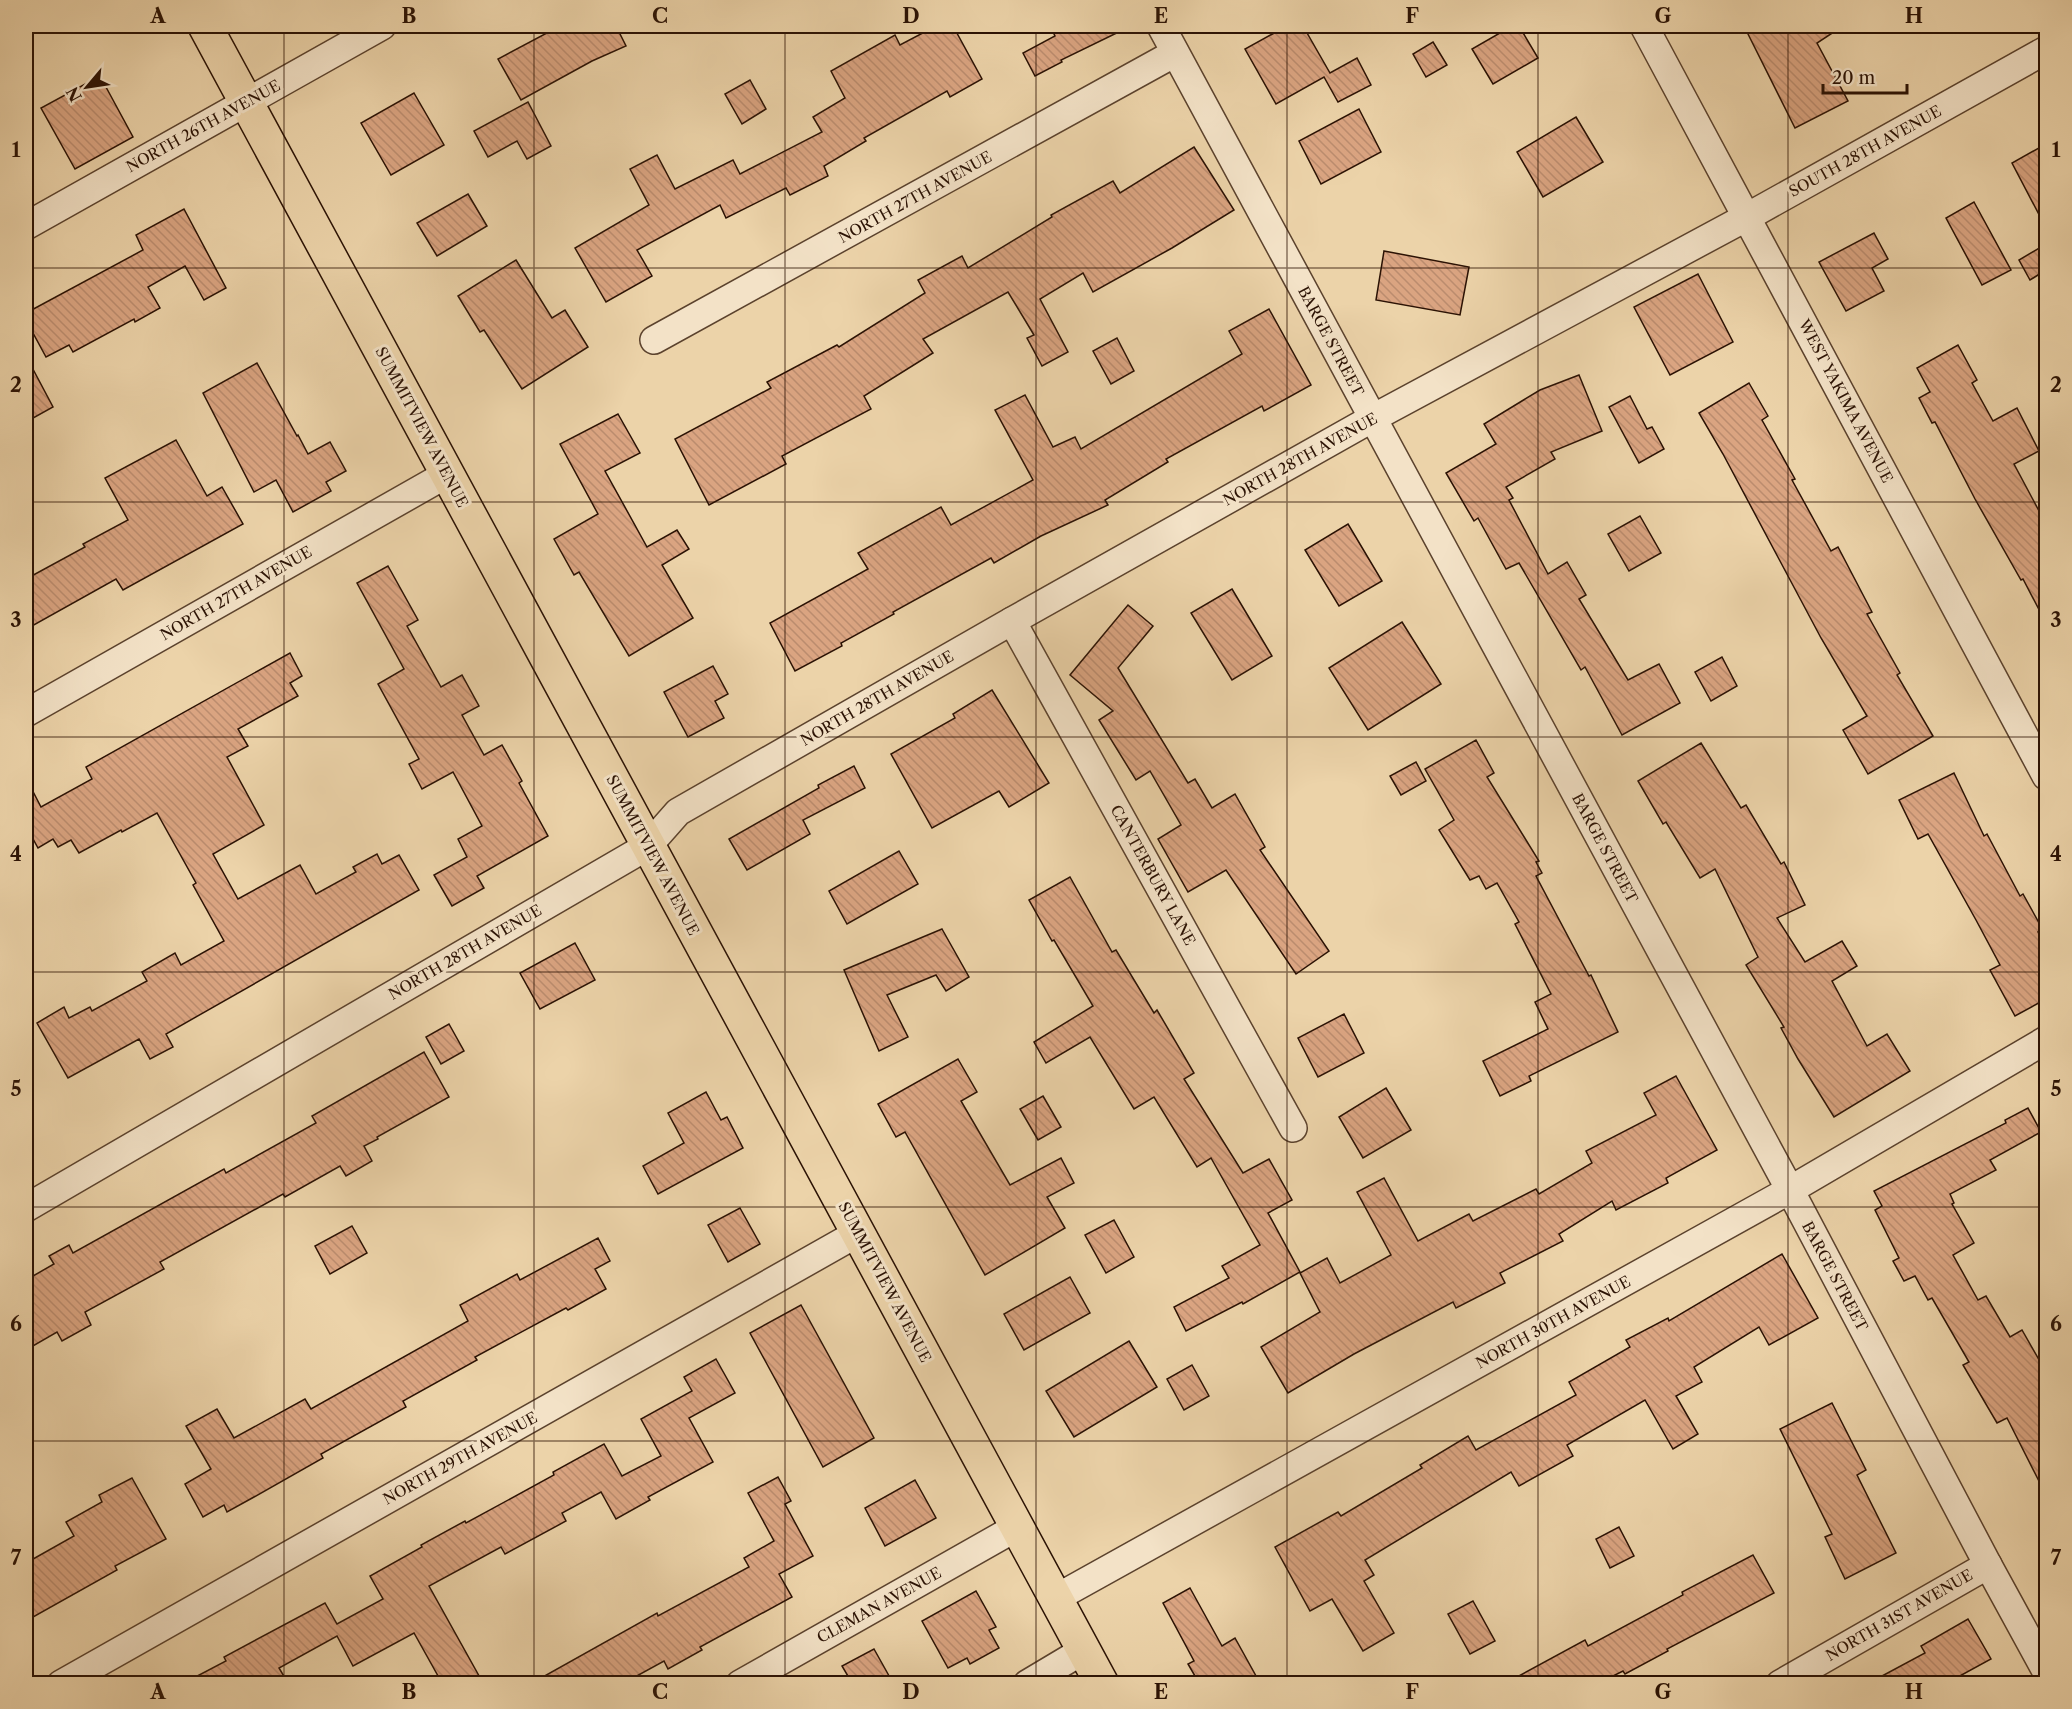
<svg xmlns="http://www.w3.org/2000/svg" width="2072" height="1709" font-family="'Libre Caslon Text',serif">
<defs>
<pattern id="building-back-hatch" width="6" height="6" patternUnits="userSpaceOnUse" patternTransform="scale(1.5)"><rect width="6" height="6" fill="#daa481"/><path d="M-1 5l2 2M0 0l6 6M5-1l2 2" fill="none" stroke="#bb8c6e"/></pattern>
</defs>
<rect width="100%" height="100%" fill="#ecd3a9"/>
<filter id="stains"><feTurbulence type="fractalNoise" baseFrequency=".00333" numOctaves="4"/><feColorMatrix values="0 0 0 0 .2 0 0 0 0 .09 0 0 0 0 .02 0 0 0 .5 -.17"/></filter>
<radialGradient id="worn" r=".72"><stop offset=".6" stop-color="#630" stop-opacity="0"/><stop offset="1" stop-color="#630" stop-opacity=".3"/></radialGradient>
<g fill="url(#building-back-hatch)" stroke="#2b1204" stroke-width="1.5">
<path d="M560,26H616L626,46L592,61L521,100L498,59Z"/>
<path d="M936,26H953L982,79L950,97L947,91L864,138L866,141L824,166L828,176L790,195L786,188L726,218L720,205L637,250L652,276L606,302L575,248L649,205L630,169L657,155L675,189L733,160L740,174L822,132L813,117L845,98L831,71L895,35L900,45Z"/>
<path d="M1050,26H1131L1061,60L1062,62L1035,76L1023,53L1055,36Z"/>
<path d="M1287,26H1303L1330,73L1357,58L1371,85L1338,102L1324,77L1276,104L1245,49Z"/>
<path d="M1512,26H1519L1538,58L1493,84L1472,49Z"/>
<path d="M1744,26H1843L1817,43L1848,101L1795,128Z"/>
<path d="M1433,42L1447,65L1426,77L1413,54Z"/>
<path d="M100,76L133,137L75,169L41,108Z"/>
<path d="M750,80L766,109L742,124L725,94Z"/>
<path d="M414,93L444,145L391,175L361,123Z"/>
<path d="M528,102L551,146L527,159L517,141L488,157L474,131Z"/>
<path d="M1359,109L1381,152L1321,184L1299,141Z"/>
<path d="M1576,117L1603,162L1543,197L1517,152Z"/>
<path d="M2046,144V228L2012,163Z"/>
<path d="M1194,147L1234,210L1172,248L1093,292L1083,273L1040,299L1068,352L1042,366L1027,338L1034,335L1008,292L923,339L933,353L864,396L871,409L782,456L786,464L709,505L675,439L771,388L767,382L837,345L839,347L925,293L918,280L962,256L968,268L1052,217L1051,215L1113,181L1120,193Z"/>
<path d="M468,194L487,226L437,256L417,223Z"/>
<path d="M1974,202L2011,270L1982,285L1946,218Z"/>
<path d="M184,209L226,288L204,300L185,266L148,287L160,308L135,322L134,319L73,352L69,345L46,357L26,320V313L143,250L136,235Z"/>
<path d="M1874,233L1888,259L1872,268L1884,291L1846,311L1819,262Z"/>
<path d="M2046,244V270L2030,280L2019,260Z"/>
<path d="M1384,251L1469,267L1460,315L1376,300Z"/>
<path d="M516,260L552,318L565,310L588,347L522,389L484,330L480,332L458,296Z"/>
<path d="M1698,274L1733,342L1670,375L1634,307Z"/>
<path d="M1269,309L1311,385L1264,411L1262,406L1166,459L1168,462L1105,500L1108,505L1041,536L994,563L991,558L893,612L894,614L841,643L842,646L795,671L770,623L868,569L858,553L941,507L951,525L1033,480L995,410L1025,395L1053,447L1075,437L1081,449L1242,354L1229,331Z"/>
<path d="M1117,338L1134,371L1111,384L1093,351Z"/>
<path d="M1958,345L1977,380L1972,383L1993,421L2017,408L2039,451L2014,464L2046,524V623L2023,579L2021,580L1975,499L1935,422L1932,423L1919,398L1930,392L1917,368Z"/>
<path d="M26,356L53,407L26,422Z"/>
<path d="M257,363L297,436L298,435L308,454L330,442L346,471L326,482L331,491L293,512L276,480L254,492L203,393Z"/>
<path d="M1579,375L1602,431L1551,452L1555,459L1506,487L1513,498L1509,500L1548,574L1567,562L1586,595L1579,599L1628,680L1659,664L1680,703L1622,735L1585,667L1581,670L1519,563L1506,569L1478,518L1474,521L1446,473L1496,444L1484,424L1540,390Z"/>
<path d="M1749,383L1768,416L1762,420L1795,479L1792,480L1831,551L1838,547L1872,612L1867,614L1900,673L1897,675L1933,736L1868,774L1843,730L1867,716L1821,638L1723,454L1699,413Z"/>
<path d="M1630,396L1647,429L1652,427L1664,449L1639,463L1609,407Z"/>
<path d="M618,414L640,453L605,471L647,547L677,530L689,549L662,565L693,618L629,656L579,572L574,575L554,539L598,514L560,444Z"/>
<path d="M176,440L207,496L222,487L243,524L123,590L116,579L32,626L26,614V579L85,547L83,544L128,520L105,478Z"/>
<path d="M1640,516L1661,553L1629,571L1608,534Z"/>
<path d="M1348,524L1382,581L1339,606L1305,550Z"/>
<path d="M388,566L418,620L407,626L441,687L462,675L479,706L462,715L484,755L502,745L522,781L519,783L548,836L477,876L484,888L452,906L434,875L467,857L458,839L482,826L453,772L422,789L409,764L419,759L378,684L404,669L357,583Z"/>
<path d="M1232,589L1272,656L1232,680L1191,613Z"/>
<path d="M1128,605L1153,626L1118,668L1188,783L1195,779L1212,808L1235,794L1265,847L1260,850L1329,951L1296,974L1226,870L1188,892L1158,839L1181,825L1150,771L1136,780L1099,720L1113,711L1070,675Z"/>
<path d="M1402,622L1441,684L1368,730L1329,668Z"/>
<path d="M290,653L302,676L290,683L298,696L238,729L248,746L227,757L264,825L213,854L238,899L300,865L316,894L356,872L353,867L377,854L382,864L399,855L419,890L166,1034L173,1047L150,1059L139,1039L68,1078L37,1023L64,1007L69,1018L90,1007L92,1011L147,981L142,972L175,953L181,965L224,941L193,885L196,883L157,813L122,832L121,830L79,853L71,840L58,847L53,839L38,848L26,826V778L41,807L92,779L86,767Z"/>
<path d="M1722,657L1737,686L1711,701L1695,672Z"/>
<path d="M713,666L728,694L715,701L724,718L688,737L664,692Z"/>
<path d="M992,690L1049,783L1009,807L999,791L932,828L891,754L955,718L953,714Z"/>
<path d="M1476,740L1494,773L1487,777L1539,861L1536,862L1542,873L1536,876L1589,976L1591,975L1618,1032L1529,1076L1531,1081L1500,1096L1483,1061L1548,1029L1535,1002L1551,994L1515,924L1519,922L1497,883L1486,889L1479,876L1470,880L1439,830L1454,820L1425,769Z"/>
<path d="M1701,743L1741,808L1746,805L1781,864L1784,862L1805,905L1777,918L1805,962L1842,941L1857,966L1832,981L1867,1046L1887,1034L1910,1071L1834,1117L1798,1059L1781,1028L1784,1027L1746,965L1758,957L1715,869L1700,878L1666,822L1663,824L1638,781Z"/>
<path d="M1416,762L1426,781L1401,795L1390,776Z"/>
<path d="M854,766L865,788L803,820L810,834L747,870L729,839L819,788L818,785Z"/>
<path d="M1954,773L1984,836L1987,834L2020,896L2023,894L2043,930L2038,932L2046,949V999L2015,1016L1990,970L2000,965L1976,920L1928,834L1918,839L1899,800Z"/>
<path d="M899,851L918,884L847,924L829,891Z"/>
<path d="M1070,877L1112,952L1116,950L1154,1013L1157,1010L1194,1073L1184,1079L1243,1173L1269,1159L1292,1200L1268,1213L1300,1272L1243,1304L1242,1302L1186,1331L1174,1307L1229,1278L1222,1266L1260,1245L1211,1158L1197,1167L1154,1097L1134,1109L1090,1037L1046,1063L1034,1042L1093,1006L1054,940L1052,941L1029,900Z"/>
<path d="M942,929L969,977L946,991L936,975L887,995L908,1037L879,1051L844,970Z"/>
<path d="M575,943L595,980L540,1009L520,973Z"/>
<path d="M1344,1014L1364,1053L1318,1077L1298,1038Z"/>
<path d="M449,1024L464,1051L441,1064L426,1037Z"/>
<path d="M424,1052L449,1097L377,1137L378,1139L364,1146L372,1161L346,1176L340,1166L285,1197L283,1194L160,1262L164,1269L85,1312L91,1325L62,1341L57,1332L26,1350V1280L54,1264L49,1256L69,1245L73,1253L224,1169L226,1173L316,1123L312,1116Z"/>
<path d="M958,1059L977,1092L961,1101L1010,1185L1061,1158L1074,1183L1047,1197L1065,1228L985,1275L905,1132L896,1137L878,1104Z"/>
<path d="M1676,1076L1717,1150L1666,1178L1668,1183L1616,1210L1612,1201L1559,1234L1563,1241L1500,1273L1505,1283L1456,1308L1453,1302L1354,1354L1288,1393L1261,1347L1320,1312L1300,1273L1327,1258L1340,1283L1391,1255L1357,1192L1384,1178L1418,1241L1469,1214L1473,1221L1536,1189L1539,1194L1592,1163L1586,1151L1656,1115L1644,1093Z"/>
<path d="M1386,1088L1411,1130L1363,1158L1339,1117Z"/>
<path d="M706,1092L721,1120L727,1117L743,1148L658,1194L643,1166L684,1143L668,1113Z"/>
<path d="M1043,1096L1061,1127L1038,1140L1020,1109Z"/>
<path d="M2028,1108L2041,1132L1990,1160L1996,1170L1950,1194L1954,1203L1952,1204L1974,1243L1953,1255L1978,1300L1986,1296L2010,1337L2022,1330L2046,1372V1495L2007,1418L1997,1423L1963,1365L1969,1362L1932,1298L1928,1300L1915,1276L1904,1281L1893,1261L1899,1258L1875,1210L1882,1206L1874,1191L2006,1123L2005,1120Z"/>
<path d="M740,1208L760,1244L728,1262L708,1225Z"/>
<path d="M1114,1220L1134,1257L1106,1273L1085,1235Z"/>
<path d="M352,1226L367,1253L330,1274L315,1246Z"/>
<path d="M598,1238L610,1261L595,1269L606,1289L568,1310L566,1308L475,1357L477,1360L403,1401L406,1407L321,1454L323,1458L254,1497L227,1512L224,1505L203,1517L185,1484L211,1469L186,1426L217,1409L234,1438L305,1399L311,1409L468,1321L460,1305L517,1274L520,1280Z"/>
<path d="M1782,1254L1818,1318L1769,1345L1759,1327L1694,1367L1702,1382L1676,1396L1698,1434L1673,1449L1645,1400L1567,1445L1573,1456L1519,1486L1511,1472L1365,1560L1374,1575L1364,1581L1394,1633L1363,1651L1332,1599L1310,1611L1275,1547L1338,1512L1341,1516L1422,1468L1420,1465L1468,1436L1476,1450L1576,1395L1569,1382L1630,1347L1626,1340L1668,1318L1669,1321Z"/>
<path d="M1070,1277L1090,1313L1024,1350L1004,1314Z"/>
<path d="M801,1305L874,1438L823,1467L750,1333Z"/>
<path d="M1129,1341L1157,1387L1074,1437L1046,1391Z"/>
<path d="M716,1359L735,1393L689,1418L713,1462L648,1497L650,1500L616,1519L601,1492L562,1513L566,1521L505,1554L501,1547L429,1586L483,1683H442L414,1633L353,1666L337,1636L279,1668L288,1683H184L226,1661L224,1657L325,1603L337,1624L383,1599L370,1576L422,1547L421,1545L465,1521L466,1523L554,1475L553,1472L604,1444L622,1476L661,1456L641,1419L692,1391L684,1377Z"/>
<path d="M1192,1365L1209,1396L1184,1410L1167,1379Z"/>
<path d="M1832,1403L1866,1470L1857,1475L1896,1553L1845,1579L1825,1537L1832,1534L1780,1429Z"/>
<path d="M778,1477L791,1501L785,1504L813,1556L779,1574L792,1597L700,1647L702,1650L668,1669L664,1661L624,1683H532L657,1613L658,1616L749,1567L744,1558L774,1541L748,1493Z"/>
<path d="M132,1478L166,1539L115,1566L117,1570L26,1621V1563L74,1536L66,1522L102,1502L99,1495Z"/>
<path d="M915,1480L936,1518L885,1546L865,1508Z"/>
<path d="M1619,1527L1634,1556L1610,1568L1596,1539Z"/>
<path d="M1753,1555L1774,1593L1667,1649L1668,1651L1625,1674L1623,1671L1599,1683H1506L1585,1640L1588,1646L1683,1595L1682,1592Z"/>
<path d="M1190,1588L1222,1646L1235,1638L1256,1676L1242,1683H1199L1188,1664L1194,1661L1163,1603Z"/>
<path d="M976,1591L996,1627L989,1630L999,1648L970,1664L967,1658L948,1668L922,1621Z"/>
<path d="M1473,1601L1495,1641L1470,1654L1448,1614Z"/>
<path d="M1968,1619L1991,1659L1947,1683H1869L1925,1653L1921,1646Z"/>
<path d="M874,1649L893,1683H852L842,1666Z"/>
</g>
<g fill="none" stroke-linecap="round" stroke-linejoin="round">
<g stroke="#5b422d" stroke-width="30">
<g id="minor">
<path d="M1161,26L1790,1190L1988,1565L2046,1671"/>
<path d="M1644,26L2046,776"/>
<path d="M26,226L382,26"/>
<path d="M654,340L1175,53"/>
<path d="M1012,621L1293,1128"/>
<path d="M26,713L447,474"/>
<path d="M26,1208L648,846L678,812L1012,621L1373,418L1747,217L2046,50"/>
<path d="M1056,1598L1790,1190L2046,1040"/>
<path d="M61,1684L858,1233"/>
<path d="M740,1684L1017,1527"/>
<path d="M1027,1684L1084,1650"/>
<path d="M1780,1684L1988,1565"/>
</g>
</g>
<g stroke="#2b1204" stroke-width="36">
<path id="major" d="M205,26L1102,1684"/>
</g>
<use href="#minor" stroke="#f3e2c7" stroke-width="27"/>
<use href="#major" stroke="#ecd3a9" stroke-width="33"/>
</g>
<path fill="none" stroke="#2b1204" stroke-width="1.5" stroke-opacity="0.55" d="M284,26V1684M534,26V1684M785,26V1684M1036,26V1684M1287,26V1684M1538,26V1684M1788,26V1684M26,268H2046M26,502H2046M26,737H2046M26,972H2046M26,1207H2046M26,1441H2046"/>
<g text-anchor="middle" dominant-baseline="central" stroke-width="6" stroke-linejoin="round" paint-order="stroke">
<g font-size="15" fill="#2b1204" stroke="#f3e2c7">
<text transform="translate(203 126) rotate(-29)">NORTH 26TH AVENUE</text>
<text transform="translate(1865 151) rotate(-29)">SOUTH 28TH AVENUE</text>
<text transform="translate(915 197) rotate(-29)">NORTH 27TH AVENUE</text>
<text transform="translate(1331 341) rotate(62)">BARGE STREET</text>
<text transform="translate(1846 401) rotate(62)">WEST YAKIMA AVENUE</text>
<text transform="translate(422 427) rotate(62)">SUMMITVIEW AVENUE</text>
<text transform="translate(1300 459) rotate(-29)">NORTH 28TH AVENUE</text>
<text transform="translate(236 593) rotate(-30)">NORTH 27TH AVENUE</text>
<text transform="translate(877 698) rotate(-30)">NORTH 28TH AVENUE</text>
<text transform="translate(1605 848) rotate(62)">BARGE STREET</text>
<text transform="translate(653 855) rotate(62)">SUMMITVIEW AVENUE</text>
<text transform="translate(1153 875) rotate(61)">CANTERBURY LANE</text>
<text transform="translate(465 952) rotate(-30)">NORTH 28TH AVENUE</text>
<text transform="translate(1835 1276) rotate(62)">BARGE STREET</text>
<text transform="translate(885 1282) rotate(62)">SUMMITVIEW AVENUE</text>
<text transform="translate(1553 1322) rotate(-29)">NORTH 30TH AVENUE</text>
<text transform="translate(460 1458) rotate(-29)">NORTH 29TH AVENUE</text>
<text transform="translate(879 1605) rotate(-29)">CLEMAN AVENUE</text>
<text transform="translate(1899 1615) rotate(-30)">NORTH 31ST AVENUE</text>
</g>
</g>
<rect width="2072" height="1709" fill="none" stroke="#ecd3a9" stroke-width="66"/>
<g transform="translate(87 87) rotate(241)" stroke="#f3e2c7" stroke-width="4.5" paint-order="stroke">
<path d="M0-4.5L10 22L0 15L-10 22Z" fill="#2b1204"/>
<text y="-9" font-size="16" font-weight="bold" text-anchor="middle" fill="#2b1204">N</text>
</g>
<path d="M1823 84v9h84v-9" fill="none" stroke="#2b1204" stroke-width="3"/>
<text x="1832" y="84" font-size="18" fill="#2b1204" stroke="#f3e2c7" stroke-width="4.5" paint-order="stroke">20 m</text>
<rect x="33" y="33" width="2006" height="1643" fill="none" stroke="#2b1204" stroke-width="2"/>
<g font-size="20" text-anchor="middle" font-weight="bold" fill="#2b1204">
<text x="158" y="23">A</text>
<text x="409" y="23">B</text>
<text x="660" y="23">C</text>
<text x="911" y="23">D</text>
<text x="1161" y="23">E</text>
<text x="1412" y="23">F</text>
<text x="1663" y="23">G</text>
<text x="1914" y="23">H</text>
<text x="16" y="157">1</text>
<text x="2056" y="157">1</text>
<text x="16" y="392">2</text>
<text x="2056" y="392">2</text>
<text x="16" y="627">3</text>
<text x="2056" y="627">3</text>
<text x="16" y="861">4</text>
<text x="2056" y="861">4</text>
<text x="16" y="1096">5</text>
<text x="2056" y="1096">5</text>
<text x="16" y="1331">6</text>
<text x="2056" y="1331">6</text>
<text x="16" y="1565">7</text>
<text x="2056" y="1565">7</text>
<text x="158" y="1699">A</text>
<text x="409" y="1699">B</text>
<text x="660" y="1699">C</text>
<text x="911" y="1699">D</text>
<text x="1161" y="1699">E</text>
<text x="1412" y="1699">F</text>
<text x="1663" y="1699">G</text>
<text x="1914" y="1699">H</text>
</g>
<rect width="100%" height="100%" filter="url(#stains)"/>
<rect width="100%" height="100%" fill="url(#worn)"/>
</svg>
